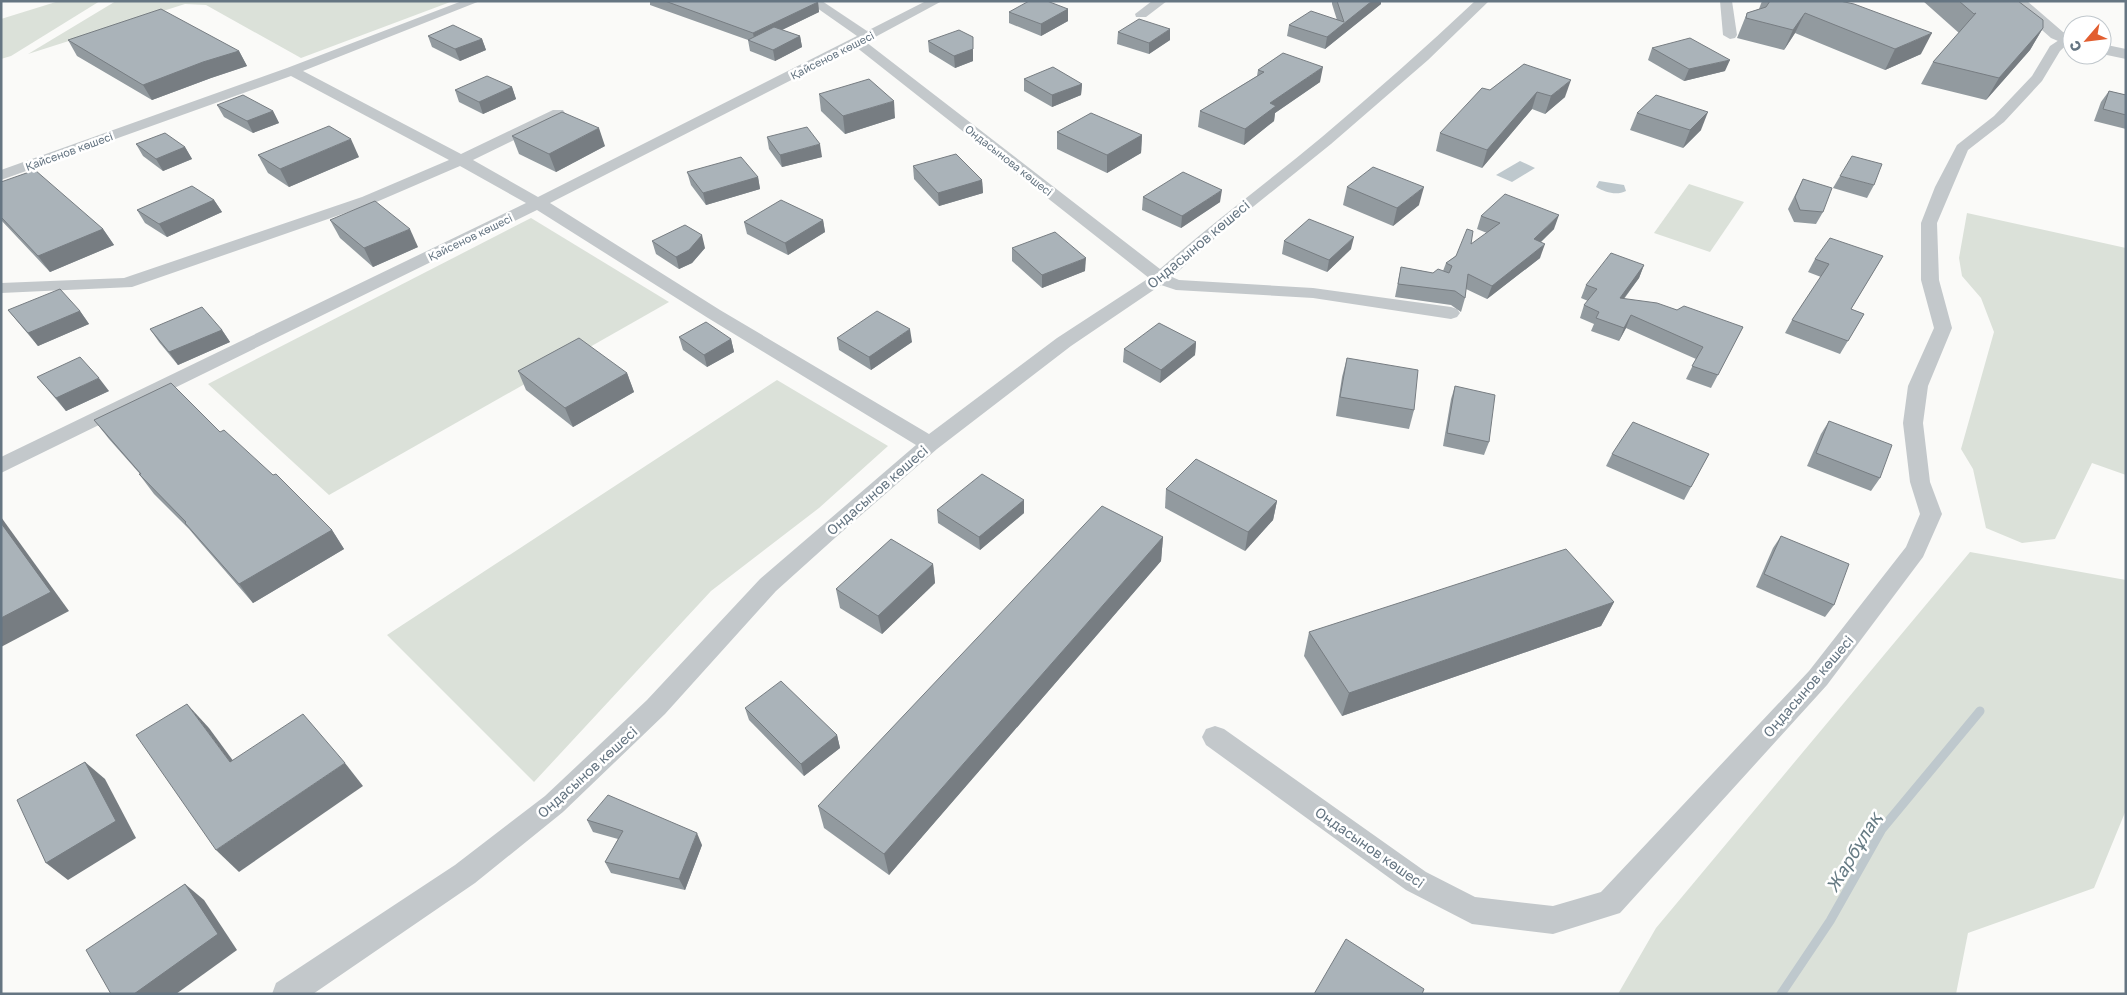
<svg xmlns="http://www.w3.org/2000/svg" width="2127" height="995" font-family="'Golos Text',sans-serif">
<rect width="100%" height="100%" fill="#fafaf8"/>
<g fill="#dbe1d9">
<path d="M59,1H100L11,56L1,59V19Z"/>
<path d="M116,1H453L301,58L206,5L185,4L28,54Z"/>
<path d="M1689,184L1744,202L1710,252L1654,233Z"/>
<path d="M1967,213L2126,248V475L2092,463L2055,539L2022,543L1986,528L1973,469L1961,449L1994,332L1981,298L1962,276L1959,258Z"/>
<path d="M531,218L669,302L329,495L208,384Z"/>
<path d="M777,380L888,446L819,508L711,591L534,782L387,635Z"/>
<path d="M1970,552L2126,580V810L2094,888L1968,933L1956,994H1618L1656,928Z"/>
</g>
<g fill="#bec8cd">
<path d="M1520,161L1535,168L1512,182L1496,175Z"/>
<path d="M1599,181L1624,185L1626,191C1616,196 1605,192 1596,187Z"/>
</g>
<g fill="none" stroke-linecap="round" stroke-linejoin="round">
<path stroke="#bec8cd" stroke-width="9" d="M1781,994L1830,921L1882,829L1980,711"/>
<g fill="#c3c8cb" fill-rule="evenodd">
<path d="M462,1H480L303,71L461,154L553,110H563L565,113L563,116L473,160L538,197L857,36L807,1H822L867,31L926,1H942L866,42L1160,269C1212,223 1268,182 1322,137C1374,93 1425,48 1475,1H1489L1428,60L1331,144L1223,231L1172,277L1179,280L1313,288L1451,307L1457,309L1460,313L1457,317L1451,319L1313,298L1176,290L1161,285L1071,346L937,449L836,537L776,591L665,714L563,812L475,883L313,994H272L276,983L455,865L545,796L647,700L760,579L916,445L708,318L537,210L1,473V457L526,203L460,166L374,203L132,287L1,293V283L124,278L362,197L449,160L291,76L1,180V170L287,68ZM856,47L1149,278L1057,338L929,434L720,310L550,203Z"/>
<path d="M1152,1H1167L1146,17H1136L1135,14Z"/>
<path d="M1720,1H1732L1737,35L1735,38L1730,39L1723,35Z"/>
<path d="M2065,36L2072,40L2060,51L2042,81L2004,122L1968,150L1937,223L1939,280L1952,328L1928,386L1923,423L1930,482L1942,514L1923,557L1827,685L1620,913L1553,934L1472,924L1406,890L1206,745L1202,737L1206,729L1215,726L1224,729L1426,872L1475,897L1553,906L1601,892L1809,671L1906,547L1920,514L1910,482L1903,423L1908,386L1934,328L1921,280V223L1935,187L1957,145L1994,116L2032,76L2050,46Z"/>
</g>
<g fill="#c3c8cb" fill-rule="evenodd">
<path d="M2009,1H2027L2063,32L2072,36V47L2051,38Z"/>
<path d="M2102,44L2126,49V59L2102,54Z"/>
</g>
</g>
<g fill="#929a9f">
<path d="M650,1H816L818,2L819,12L782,30L800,36L802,47L775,61L750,51L748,40L650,5Z"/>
<path d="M1332,1H1381V4L1325,49L1287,36L1289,25L1337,20L1332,4Z"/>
<path d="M1762,1H1840L1921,54L1885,70L1795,33L1784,50L1737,38L1747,13L1759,9Z"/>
<path d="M1923,1H2018L2043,28L2030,50L1986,100L1921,84L1933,62L1959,33Z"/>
<path d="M1068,9V21L1041,36L1009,23V12Z"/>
<path d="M1118,32L1170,40L1149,54L1117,44Z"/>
<path d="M428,36L482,39L486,50L460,61L432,47Z"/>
<path d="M68,40L239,51L247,66L211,78L152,100L77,56Z"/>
<path d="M928,41L973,49V61L955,68L929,52Z"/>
<path d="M1652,48L1725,71L1684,81L1648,60Z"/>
<path d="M1524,64L1565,97L1545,114L1532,109L1482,168L1436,151L1440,133L1490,90Z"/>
<path d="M1258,70L1320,82L1275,113L1274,121L1244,145L1198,127L1200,111L1257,76Z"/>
<path d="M1024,79L1082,84L1081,95L1052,107L1024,91Z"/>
<path d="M512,87L516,99L483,114L459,102L455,90Z"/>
<path d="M2109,91L2126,95V129L2094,121L2101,102Z"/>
<path d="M819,94L895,118L845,134L821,111Z"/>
<path d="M217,105L273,111L279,123L253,133L224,117Z"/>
<path d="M1637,113L1701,130L1683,148L1630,130Z"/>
<path d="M1057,132L1142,135L1141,153L1107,173L1057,149Z"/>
<path d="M512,136L605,146L556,172L519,154Z"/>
<path d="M767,137L822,157L782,167L769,149Z"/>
<path d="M136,144L185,147L192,159L163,171L143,156Z"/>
<path d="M258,155L359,157L289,187L268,173Z"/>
<path d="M913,166L982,180L983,193L939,206L914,179Z"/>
<path d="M687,172L758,177L760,189L706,205L691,185Z"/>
<path d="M1840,176L1874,185L1867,198L1833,188Z"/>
<path d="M1803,179L1823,212L1816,224L1794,222L1788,209Z"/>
<path d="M1,182L103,229L114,245L50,272L1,220Z"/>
<path d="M1347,187L1419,205L1393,226L1343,205Z"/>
<path d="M1143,197L1220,202L1181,228L1142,210Z"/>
<path d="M214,200L222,212L167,237L145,223L137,210Z"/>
<path d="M1481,216L1554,229L1541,242L1540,258L1487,299L1466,289L1465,298L1461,312L1451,305L1395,297L1401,267L1433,273L1443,271L1446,263L1487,233L1477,229Z"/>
<path d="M330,220L418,247L373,267L340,238Z"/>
<path d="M823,220L825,232L788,255L747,234L744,222Z"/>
<path d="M652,241L705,248L692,263L679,269L656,254Z"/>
<path d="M1284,241L1351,249L1327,272L1282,254Z"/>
<path d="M1012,248L1085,271L1042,288L1012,261Z"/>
<path d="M1883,256L1851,309L1864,314L1840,354L1785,333L1792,320L1821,277L1808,272L1815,259Z"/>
<path d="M1644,265L1639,278L1624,299L1677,310L1743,327L1711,388L1686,379L1696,359L1626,328L1619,341L1591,331L1594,324L1580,318L1584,305L1588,301L1581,298L1586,285Z"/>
<path d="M8,310L80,311L89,324L38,346Z"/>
<path d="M150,329L222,330L230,342L178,365L159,342Z"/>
<path d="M679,337L731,339L734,352L707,367L683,350Z"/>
<path d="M837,338L912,342L871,370L839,350Z"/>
<path d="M1196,342L1195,355L1160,383L1123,362L1124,349Z"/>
<path d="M1347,358L1414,410L1409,429L1336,416L1342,377Z"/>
<path d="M518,371L627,373L634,392L573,427L526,390Z"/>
<path d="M37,377L109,391L66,411Z"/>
<path d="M1455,386L1489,442L1484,455L1443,446L1451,399Z"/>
<path d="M94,420L220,432L332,530L344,549L253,603L200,542L189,529L154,494L139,474H140L109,439Z"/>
<path d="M1829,421L1880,478L1871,491L1807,466L1821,434Z"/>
<path d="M1612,454H1709L1684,500L1606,466Z"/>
<path d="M1166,489L1277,501L1273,520L1245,551L1165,508Z"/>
<path d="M1024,500V513L980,550L938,523L937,510Z"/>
<path d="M1781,536L1834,605L1825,617L1756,587L1773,548Z"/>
<path d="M1163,537L1161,561L889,875L824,828L818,806Z"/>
<path d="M933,564L935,583L882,634L840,608L836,589Z"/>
<path d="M1614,602L1601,626L1342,716L1304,656L1309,632Z"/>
<path d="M745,708L837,735L840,748L804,776L749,720Z"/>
<path d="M587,820L702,845L685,890L611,873L605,862L618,839L593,832Z"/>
</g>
<g fill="#777d82">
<path d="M1372,1H1381V4L1325,49L1327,37Z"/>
<path d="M818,2L819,12L755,43L753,33Z"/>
<path d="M1068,9V21L1041,36V24Z"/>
<path d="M1805,13L1795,33L1784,50L1793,30Z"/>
<path d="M2043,28L2030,50L1986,100L1999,78Z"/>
<path d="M1170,29V40L1149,54V43Z"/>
<path d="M1932,33L1921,54L1885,70L1895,49Z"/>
<path d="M800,36L802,47L775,61L773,50Z"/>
<path d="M973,37V61L955,68L954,56Z"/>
<path d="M482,39L486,50L460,61L455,49Z"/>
<path d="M239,51L247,66L211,78L152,100L143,85L203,62Z"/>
<path d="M1730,60L1725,71L1684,81L1689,69Z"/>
<path d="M1323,67L1320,82L1275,113L1274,121L1244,145L1245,129L1270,103Z"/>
<path d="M1571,80L1565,97L1545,114L1551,96Z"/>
<path d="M1082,84L1081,95L1052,107V95Z"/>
<path d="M512,87L516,99L483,114L479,102Z"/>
<path d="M1537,92L1532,109L1482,168L1487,150Z"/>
<path d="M894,101L895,118L845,134L843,116Z"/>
<path d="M273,111L279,123L253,133L247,121Z"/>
<path d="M1708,112L1701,130L1683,148L1690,130Z"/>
<path d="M599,128L605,146L556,172L549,154Z"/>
<path d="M1142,135L1141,153L1107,173V155Z"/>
<path d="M351,139L359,157L289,187L280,169Z"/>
<path d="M820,144L822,157L782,167L780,155Z"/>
<path d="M185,147L192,159L163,171L156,159Z"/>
<path d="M758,177L760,189L706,205L703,193Z"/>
<path d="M982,180L983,193L939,206L938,193Z"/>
<path d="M1424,187L1419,205L1393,226L1397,208Z"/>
<path d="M1222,190L1220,202L1181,228L1182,216Z"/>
<path d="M214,200L222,212L167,237L159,224Z"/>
<path d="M1559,215L1554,229L1529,253L1534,239Z"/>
<path d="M823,220L825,232L788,255L785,243Z"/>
<path d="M103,229L114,245L50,272L38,256Z"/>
<path d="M410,229L418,247L373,267L364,248Z"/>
<path d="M702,235L705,248L692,263L679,269L676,257Z"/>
<path d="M1354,237L1351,249L1327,272L1329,260Z"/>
<path d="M1545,244L1540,258L1487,299L1492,286Z"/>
<path d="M1086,258L1085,271L1042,288V275Z"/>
<path d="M1644,265L1639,278L1614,311L1620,298Z"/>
<path d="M80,311L89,324L38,346L28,333Z"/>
<path d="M1631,315L1626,328L1619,341L1624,328Z"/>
<path d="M910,329L912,342L871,370L869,357Z"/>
<path d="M222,330L230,342L178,365L169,352Z"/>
<path d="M731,339L734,352L707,367L704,355Z"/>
<path d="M1196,342L1195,355L1160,383L1161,370Z"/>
<path d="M627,373L634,392L573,427L565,408Z"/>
<path d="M99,378L109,391L66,411L56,398Z"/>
<path d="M1024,500V513L980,550L979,537Z"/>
<path d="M1277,501L1273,520L1245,551L1248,532Z"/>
<path d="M1,517L69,611L1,647Z"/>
<path d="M332,530L344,549L253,603L239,584Z"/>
<path d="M1163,537L1161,561L889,875L884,854Z"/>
<path d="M933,564L935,583L882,634L878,616Z"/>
<path d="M1614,602L1601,626L1342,716L1349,693Z"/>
<path d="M187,704L209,728L251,785L230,762Z"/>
<path d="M837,735L840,748L804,776L801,764Z"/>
<path d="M85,762L105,779L136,838L68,880L46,863Z"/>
<path d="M345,763L363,786L239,872L216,850Z"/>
<path d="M697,833L702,845L685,890L679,879Z"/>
<path d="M185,884L204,900L237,950L176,994H134Z"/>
</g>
<g fill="#aab3b9" stroke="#777d82">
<path d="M665,1H816L818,2L753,33Z"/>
<path d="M1029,1H1047L1068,9L1041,24L1009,12Z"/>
<path d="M1337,1H1372L1327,37L1289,25L1311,11L1344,22Z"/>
<path d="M1770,1H1840L1854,4L1932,33L1895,49L1805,13L1793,30L1746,18L1747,13L1766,7Z"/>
<path d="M1959,1H2018L2043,20V28L1999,78L1933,62L1976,13L1974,14Z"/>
<path d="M161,9L239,51L203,62L143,85L68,40Z"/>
<path d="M1139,19L1170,29L1149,43L1118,32Z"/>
<path d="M453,25L482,39L455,49L428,36Z"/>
<path d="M774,27L800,36L773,50L748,40Z"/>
<path d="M959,30L973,37V49L954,56L928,41Z"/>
<path d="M1690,38L1730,60L1689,69L1652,48Z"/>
<path d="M1283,53L1323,67L1270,103L1276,106L1245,129L1200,111L1264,72L1258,70Z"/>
<path d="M1524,64L1571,80L1551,96L1537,92L1487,150L1440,133L1482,88L1490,90Z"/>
<path d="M1053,67L1082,84L1052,95L1024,79Z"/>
<path d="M487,76L512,87L479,102L455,90Z"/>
<path d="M869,79L894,101L843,116L819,94Z"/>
<path d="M2109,91L2126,95V115L2103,109Z"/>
<path d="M243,95L273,111L247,121L217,105Z"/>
<path d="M1656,95L1708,112L1690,130L1637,113Z"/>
<path d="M562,112L599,128L549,154L512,136Z"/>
<path d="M1091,113L1142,135L1107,155L1057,132Z"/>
<path d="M329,126L351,139L280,169L258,155Z"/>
<path d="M807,127L820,144L780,155L767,137Z"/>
<path d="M165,133L185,147L156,159L136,144Z"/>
<path d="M956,154L982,180L938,193L913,166Z"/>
<path d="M1852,156L1882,164L1874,185L1840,176Z"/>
<path d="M741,157L758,177L703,193L687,172Z"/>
<path d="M1373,167L1424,187L1397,208L1347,187Z"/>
<path d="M35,170L103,229L38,256L1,217V182Z"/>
<path d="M1183,172L1222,190L1182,216L1143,197Z"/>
<path d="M1803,179L1832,188L1823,212L1800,210L1795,197Z"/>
<path d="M192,186L214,200L159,224L137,210Z"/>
<path d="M1505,194L1559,215L1534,239L1545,244L1492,286L1468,274L1465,298L1455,291L1398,284L1401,267L1433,273L1438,269L1449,273L1452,266L1446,263L1456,256L1467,229L1473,231L1471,244L1500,223L1481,216Z"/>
<path d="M781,200L823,220L785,243L744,222Z"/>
<path d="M375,201L410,229L364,248L330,220Z"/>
<path d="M1309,219L1354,237L1329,260L1284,241Z"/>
<path d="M685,225L702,235L689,250L676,257L652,241Z"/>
<path d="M1055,232L1086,258L1042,275L1012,248Z"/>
<path d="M1830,238L1883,256L1851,309L1864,314L1848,341L1792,320L1829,264L1815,259Z"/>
<path d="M1611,253L1644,265L1620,298L1657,303L1677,310L1684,306L1743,327L1718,375L1692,366L1703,347L1631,315L1624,328L1596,318L1599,312L1584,305L1597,289L1586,285Z"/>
<path d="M60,289L80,311L28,333L8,310Z"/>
<path d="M202,307L222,330L169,352L150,329Z"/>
<path d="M877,311L910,329L869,357L837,338Z"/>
<path d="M706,322L731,339L704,355L679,337Z"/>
<path d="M1159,323L1196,342L1161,370L1124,349Z"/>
<path d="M579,338L627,373L565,408L518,371Z"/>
<path d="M80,357L99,378L56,398L37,377Z"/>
<path d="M1347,358L1418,370L1414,410L1340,397Z"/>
<path d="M171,383L220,432L224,430L273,475L276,474L332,530L239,584L185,523L186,522L139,474H141L94,420Z"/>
<path d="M1455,386L1495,395L1489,442L1447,433Z"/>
<path d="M1829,421L1892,445L1880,478L1816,453Z"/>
<path d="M1633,422L1709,454L1691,487L1612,454Z"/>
<path d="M1196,459L1277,501L1248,532L1166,489Z"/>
<path d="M982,474L1024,500L979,537L937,510Z"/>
<path d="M1102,506L1163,537L884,854L818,806Z"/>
<path d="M1,523L51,592L1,618Z"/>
<path d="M1781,536L1849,564L1834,605L1764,574Z"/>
<path d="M891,539L933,564L878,616L836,589Z"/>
<path d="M1566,549L1614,602L1349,693L1309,632Z"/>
<path d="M781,681L837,735L801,764L745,708Z"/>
<path d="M187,704L230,762L303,714L345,763L216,850L136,735Z"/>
<path d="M85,762L116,821L46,863L17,800Z"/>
<path d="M608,795L697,833L679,879L605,862L623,831L587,820Z"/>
<path d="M185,884L218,934L134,994H111L86,950Z"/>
<path d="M1346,939L1424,989L1422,994H1314Z"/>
</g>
<g text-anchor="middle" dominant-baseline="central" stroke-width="5" stroke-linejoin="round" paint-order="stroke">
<g font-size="11" fill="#657582" stroke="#fff">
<text transform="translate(832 55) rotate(-27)">Қайсенов көшесі</text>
<text transform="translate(69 151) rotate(-20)">Қайсенов көшесі</text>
<text transform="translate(1009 160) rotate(38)">Ондасынова көшесі</text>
<text transform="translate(470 237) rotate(-26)">Қайсенов көшесі</text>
</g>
<g font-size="14" fill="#657582" stroke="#fff">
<text transform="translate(1198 244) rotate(-40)">Ондасынов көшесі</text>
<text transform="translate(877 490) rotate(-41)">Ондасынов көшесі</text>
<text transform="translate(1808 686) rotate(-49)">Оңдасынов көшесі</text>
<text transform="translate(587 772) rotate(-42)">Ондасынов көшесі</text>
<text transform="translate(1370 847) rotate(35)">Оңдасынов көшесі</text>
</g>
<g font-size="18" font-style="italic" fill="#657a83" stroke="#fff">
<text transform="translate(1853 852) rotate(-59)">Жарбұлақ</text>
</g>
</g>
<rect width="2127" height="995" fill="none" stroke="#657582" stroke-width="5"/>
<g transform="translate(2087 40) rotate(242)"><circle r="24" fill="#ffffff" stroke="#c1c8cd"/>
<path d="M0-4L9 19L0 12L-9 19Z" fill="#e25e30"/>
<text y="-8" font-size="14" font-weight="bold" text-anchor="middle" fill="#657582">С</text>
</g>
</svg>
